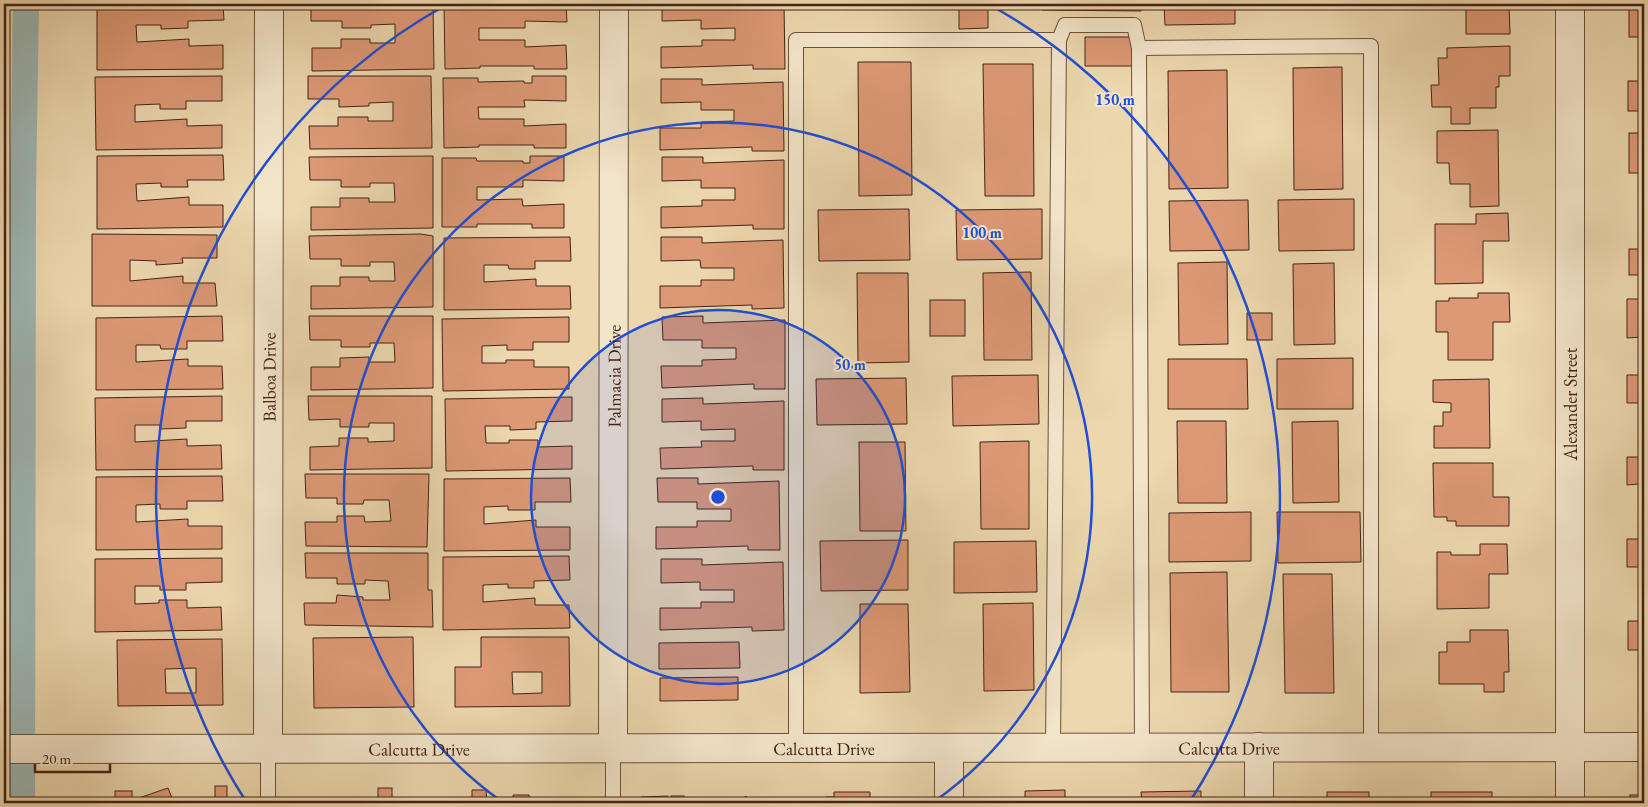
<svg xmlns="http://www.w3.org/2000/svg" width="1648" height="807" font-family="'EB Garamond',serif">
<rect width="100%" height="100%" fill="#ecd7ae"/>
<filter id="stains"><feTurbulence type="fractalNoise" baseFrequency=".004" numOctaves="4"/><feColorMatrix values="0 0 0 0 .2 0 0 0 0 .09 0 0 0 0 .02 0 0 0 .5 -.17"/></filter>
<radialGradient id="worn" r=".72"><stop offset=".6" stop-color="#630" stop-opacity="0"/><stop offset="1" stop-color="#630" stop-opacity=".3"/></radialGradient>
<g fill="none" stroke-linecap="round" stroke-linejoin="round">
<path stroke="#9db7b5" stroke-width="26" d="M22,803L23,191L26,4"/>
</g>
<g fill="#dd9976" stroke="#432317" fill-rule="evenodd">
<path d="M97,4H223L224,20L188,21V28L161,29V25H136L137,42L189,39V46L223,45V69L97,70Z"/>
<path d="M311,4H433L434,69L312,71V48H341V39H370V43H395V24L371,25V28H342V21H311Z"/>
<path d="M444,4H566L567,22L525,21V28H479V40H525V47L566,45L567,69H534V66H480V68L445,69Z"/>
<path d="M662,4H784L785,69H753V65L661,68V47L702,46V40H735V28L701,29V20L662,21Z"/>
<path d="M1042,4H1141V11L1042,10Z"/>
<path d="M1164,4H1235V24L1165,25Z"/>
<path d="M1438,4H1509L1510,34H1466V8H1438Z"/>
<path d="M959,5H988V28L959,29Z"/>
<rect x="1629" y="6" width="15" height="31"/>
<path d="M1085,37H1133L1134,66H1085Z"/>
<path d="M1510,46V76H1499V87H1496V108H1470V124H1451V107H1432L1431,85H1439L1438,58H1447V48Z"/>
<path d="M1641,46H1644V72H1642Z"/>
<path d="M858,62H911L912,195L859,196Z"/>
<path d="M983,64H1033L1034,196H985Z"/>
<path d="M1342,67L1343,189L1294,190L1293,68Z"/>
<path d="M1227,70L1228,188L1169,189L1168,71Z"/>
<path d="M222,76V101H186V109H160V104L135,105V122L187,119V126L222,125V148L96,150L95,77Z"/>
<path d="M308,76H431L432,148L310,149L309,126H338V117H368V121H393V102L369,103V106L339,107V99H308Z"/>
<path d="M532,76H566V101L524,100L525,107H478L479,119H524V126L566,124V148H534V145H479V147L444,148L443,78H478V82L524,81V83H532Z"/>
<path d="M661,79H702V85L783,82L784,151H752V147L660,150V128H701V122L734,121V110H701V102L661,103Z"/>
<rect x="1628" y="81" width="16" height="30"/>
<path d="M1498,130L1499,206L1470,207V184H1450L1449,163H1437V131Z"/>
<rect x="1629" y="133" width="15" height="40"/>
<path d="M223,155L224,180H187L188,187H161V183L136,184L137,201L189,197V205H223V227L97,229V156Z"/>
<path d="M433,156V228L311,230V207H340V198H369V202H395L394,183H370V187H341V180H310L309,157Z"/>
<path d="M530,156H564V181L523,180V187H477V200L522,199L523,206L564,204V228H532V224H477V227H442V158H476L477,161H523V163H530Z"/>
<path d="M662,157H703V163L784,160V229H753V225L661,228V207L702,206V200H735V188H701V180L662,181Z"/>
<path d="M1354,199V250L1279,251L1278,200Z"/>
<path d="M1248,200L1249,250L1170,251L1169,201Z"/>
<path d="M909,209L910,260L819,261L818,210Z"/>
<path d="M1042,209V259L957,260L956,210Z"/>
<path d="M1508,213L1509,241H1483V283L1435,284V224H1476V214Z"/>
<path d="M92,234L217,235V258H182L183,263L156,265V261L130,260V281L183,276V283H215L217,306H92Z"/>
<path d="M421,234L433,236V307L311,309V286H340V277H369V281H395L394,262H370V266H341V259H310L309,236Z"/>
<path d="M570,237L571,261H535V269H509L508,265H484V282L536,279V286H570L571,309L444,310V238Z"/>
<path d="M661,237H702V243L783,240L784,308L752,309V305L660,308V286H701V280H734V268H701L700,260L661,261Z"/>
<rect x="1629" y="249" width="15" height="26"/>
<path d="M1227,262L1228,344L1179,345L1178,263Z"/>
<path d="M1334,263L1335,344L1294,345L1293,264Z"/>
<path d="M1031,272L1032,360H984L983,273Z"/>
<path d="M857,273H908L909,362L858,363Z"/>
<path d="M1478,293H1509L1510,322H1493V360H1448V332H1436V301H1449V298H1478Z"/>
<path d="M1627,299H1644V368H1642V337L1627,338Z"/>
<rect x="930" y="300" width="35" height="36"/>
<rect x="1247" y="313" width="25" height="27"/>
<path d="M222,316L223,341H187V349H161L160,345H136V362L188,359V366H222L223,389L96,390V318Z"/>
<path d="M309,316H433V388L311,390V367H340V358L369,357V362H395L394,343H370V347H341V340H310Z"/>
<path d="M703,316V323L785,320V389H754V384L662,388L661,366H702V360L736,359V348H702V340H663L662,317Z"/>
<path d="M569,317V342H533V350H507V345L482,346V363H506V360H534V367H569V389L443,391L442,319Z"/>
<path d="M1353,358V409H1277V359Z"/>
<path d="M1168,359H1247L1248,409H1168Z"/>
<path d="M1038,375L1039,424L953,426L952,376Z"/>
<path d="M1627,375H1644V450H1640V403H1627Z"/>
<path d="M906,378L907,424L817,425L816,379Z"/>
<path d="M1489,379L1490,448H1434V426H1443V412H1451V403L1433,402V380Z"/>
<path d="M222,396V421H186V428L160,429V425H135V442L187,439V446L221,445L222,469L96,470L95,398Z"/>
<path d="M308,396H432V468L310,470V447L339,446V438H368V442L394,441V423H369V427H340V419L309,420Z"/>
<path d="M572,397V421L536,422V429L510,430V426H485L486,443H509V440H538V447L572,446V469L446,471L445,399Z"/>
<path d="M703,398V404L784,401V470H753V466L661,469L660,448L702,447L701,441H735V429L701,430V421L662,422V399Z"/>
<path d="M1177,421H1226L1227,503H1178Z"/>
<path d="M1338,421L1339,502L1293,503L1292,422Z"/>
<path d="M1029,441V529H981L980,442Z"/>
<path d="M859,442H905L906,531H860Z"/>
<path d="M1627,457H1644V514L1643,502H1640L1639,484L1627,485Z"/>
<path d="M1433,463H1493V497H1509V526H1456V521H1447V517H1434Z"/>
<path d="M305,474H429L427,547L306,546L305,522H337V516H364L365,522L391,521L389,500H364L363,504H337V498H306Z"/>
<path d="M222,476L223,501H187V509H160V504L136,505V522L188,519V526H222V549L96,550V477Z"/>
<path d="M570,478L571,502H535V510H508V506L484,507V524L536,520V527H570V550L444,551V479Z"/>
<path d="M657,478H698V484L779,481L780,550H748V546L656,549V527H697V521H731V509H697V502H658Z"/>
<path d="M1251,512V561L1169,562V513Z"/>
<path d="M1277,512H1360L1361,562L1278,563Z"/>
<path d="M1627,539H1644V615H1640L1639,567H1627Z"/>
<path d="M908,540V590L821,591L820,541Z"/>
<path d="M1036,541L1037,592L954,593V542Z"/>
<path d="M1480,544H1507L1508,574H1489V608L1437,609V552H1451V555H1480Z"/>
<path d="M305,553H428V590H432L433,627L305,625L304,603H336L337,595L363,597V600H390L388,581L365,580V584H337V578H306Z"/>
<path d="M569,556L570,580L534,581V588H508V584L483,585V602L535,598V605H569L570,628L443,630V557Z"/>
<path d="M222,558V582L186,583V590H160V586H135V604L159,603V600H187V608L221,607L222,630L95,632V559Z"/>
<path d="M661,559H702V565L783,562L784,630L752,631V627L660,630V608H701V602H734V590H700V582L661,583Z"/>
<path d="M1227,572L1229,692H1171L1170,573Z"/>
<path d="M1283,574H1332L1334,693H1285Z"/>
<path d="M1033,603L1034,690L984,691L983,604Z"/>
<path d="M860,604H908L910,692L860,693Z"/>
<path d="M1628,621H1644V673V666H1639V650H1628Z"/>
<path d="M1470,630H1508L1509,672H1504V692H1484V684H1439V652H1447V642H1470Z"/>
<path d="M413,637L414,707L314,708L313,638Z"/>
<path d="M481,637H569L570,706L455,707V667H481ZM512,672H542V693L513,694Z"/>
<path d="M222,639L223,705L118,706L117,640ZM196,668V693H166L165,669Z"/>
<path d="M739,642L740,668L659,669V643Z"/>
<path d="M738,677V700L660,701V678Z"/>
<rect x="215" y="786" width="12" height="12"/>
<path d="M168,788L174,803H134L133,800Z"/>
<rect x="378" y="788" width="14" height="15"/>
<path d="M472,790H486L487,803H470L472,802Z"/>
<path d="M1065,790V803H1025V791Z"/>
<rect x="115" y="791" width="17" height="12"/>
<path d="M1201,791V803H1142L1141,792Z"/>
<path d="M834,792H870V803H827L826,797H834Z"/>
<rect x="1327" y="792" width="42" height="11"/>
<rect x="1431" y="792" width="61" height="11"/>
<path d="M513,795H529L530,803H513Z"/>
<rect x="1630" y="795" width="14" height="8"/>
<path d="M668,796V803H641V797Z"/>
<rect x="671" y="796" width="13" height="7"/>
<path d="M746,796L751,803H738Z"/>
<path d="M686,798L698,801L697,803H685Z"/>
<rect x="530" y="799" width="7" height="4"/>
</g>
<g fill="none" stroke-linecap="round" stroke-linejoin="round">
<g stroke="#6d503d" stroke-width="16">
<g id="lane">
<path d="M1059,40L1065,25H1134L1139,48"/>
<path d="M1142,747L1139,48L1371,46V747"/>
<path d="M613,748V803"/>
<path d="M796,748V40H1059L1053,748"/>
<path d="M268,749V803"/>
</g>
</g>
<g stroke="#6d503d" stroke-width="30">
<g id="street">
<path d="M1259,747V803"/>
<path id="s1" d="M613,748L614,4"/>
<path d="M949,748V803"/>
<path id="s2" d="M4,749L1644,747"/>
<path id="s3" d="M268,749L269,4"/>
<path d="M1570,803V4"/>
</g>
</g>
<use href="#lane" stroke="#f3e5ca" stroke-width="14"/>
<use href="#street" stroke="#f3e5ca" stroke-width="28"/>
</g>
<circle cx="718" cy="497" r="187" fill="#1d4ed8" fill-opacity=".12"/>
<g fill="none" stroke="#1d4ed8" stroke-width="2.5">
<circle cx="718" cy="497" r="187"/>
<path d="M501 801A374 374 0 1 1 935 801"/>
<path d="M247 803A562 562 0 0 1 446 5M990 5A562 562 0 0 1 1189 803"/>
</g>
<g text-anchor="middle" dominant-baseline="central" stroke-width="4" stroke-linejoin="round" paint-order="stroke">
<g font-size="18" fill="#432317" stroke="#f3e5ca">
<text stroke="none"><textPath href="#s3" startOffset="372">Balboa Drive</textPath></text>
<text stroke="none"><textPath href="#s1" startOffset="372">Palmacia Drive</textPath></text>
<text transform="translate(1570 404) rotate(-90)">Alexander Street</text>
<text stroke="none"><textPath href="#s2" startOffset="1225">Calcutta Drive</textPath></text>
<text stroke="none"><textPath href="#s2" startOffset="820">Calcutta Drive</textPath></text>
<text stroke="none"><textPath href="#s2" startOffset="415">Calcutta Drive</textPath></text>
</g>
</g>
<circle cx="718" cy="497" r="8" fill="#1d4ed8" stroke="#f3e5ca" stroke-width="2.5"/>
<g font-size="15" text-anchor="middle" font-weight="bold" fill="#1d4ed8" stroke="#f3e5ca" stroke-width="4" stroke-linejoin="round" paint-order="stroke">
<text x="1115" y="105">150 m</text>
<text x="982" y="238">100 m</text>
<text x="850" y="370">50 m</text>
</g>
<rect width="1648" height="807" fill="none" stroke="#ecd7ae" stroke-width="20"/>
<rect x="5" y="5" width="1638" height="797" fill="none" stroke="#432317" stroke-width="2.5"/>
<rect x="10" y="10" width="1628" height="787" fill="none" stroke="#432317"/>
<path d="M35 764v8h75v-8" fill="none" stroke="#432317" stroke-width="2.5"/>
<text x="42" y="764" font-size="15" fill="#432317" stroke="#f3e5ca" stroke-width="4" paint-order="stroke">20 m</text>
<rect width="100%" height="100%" filter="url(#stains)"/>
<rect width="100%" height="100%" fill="url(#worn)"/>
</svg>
